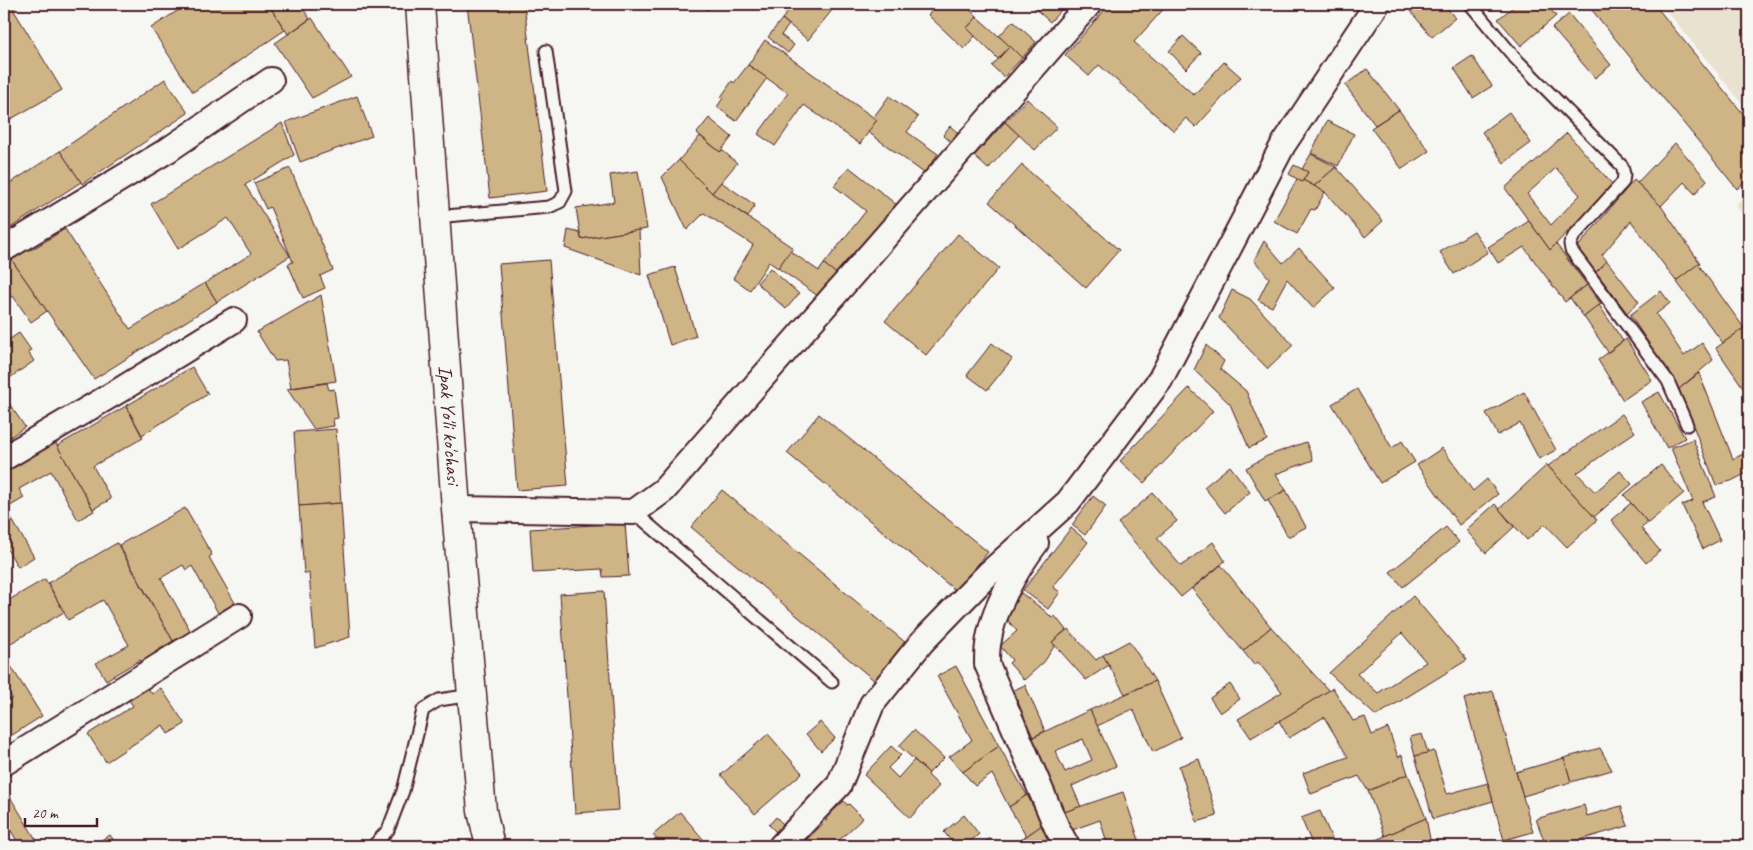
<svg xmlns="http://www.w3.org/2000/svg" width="1753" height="850" font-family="Caveat,sans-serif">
<rect width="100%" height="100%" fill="#f6f6f2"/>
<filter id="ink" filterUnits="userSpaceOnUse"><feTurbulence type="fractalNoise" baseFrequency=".02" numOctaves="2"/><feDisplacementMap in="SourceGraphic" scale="10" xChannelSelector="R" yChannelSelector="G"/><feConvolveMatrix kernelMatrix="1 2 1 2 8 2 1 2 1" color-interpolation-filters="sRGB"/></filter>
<g filter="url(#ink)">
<g fill="#eae2d1">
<path d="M1661,4H1749V112Z"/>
<path d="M1749,193V223L1735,205Z"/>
</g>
<g fill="#cfb585" stroke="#4a1f2b" fill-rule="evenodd">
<path d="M4,4H18L19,5L13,9L62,90L4,123Z"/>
<path d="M188,4H268L285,30L193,92L151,28Z"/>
<path d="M268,4H300L310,19L288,34Z"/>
<path d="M467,4H524L547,191L490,198Z"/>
<path d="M702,4H715L707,10Z"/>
<path d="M794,4H837L808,40L782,19Z"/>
<path d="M938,4H964L977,17L967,28L975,36L964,49L928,15Z"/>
<path d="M1030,4H1058L1063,8L1050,22Z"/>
<path d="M1110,4H1168L1134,42L1194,95L1224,62L1241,77L1196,127L1186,118L1174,131L1099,65L1089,76L1065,55Z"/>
<path d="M1408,4H1444L1455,18L1432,37L1406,6Z"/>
<path d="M1517,4H1546L1556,16L1521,46L1498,19Z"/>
<path d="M1587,4H1654L1749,121V178L1737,189Z"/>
<path d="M1569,14L1611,65L1595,78L1552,28Z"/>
<path d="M977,17L1010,46L998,59L967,28Z"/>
<path d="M312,18L351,77L312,98L275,43Z"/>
<path d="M782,19L789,25L781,35L794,45L788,53L768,37Z"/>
<path d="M1013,21L1036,42L1022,58L999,36Z"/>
<path d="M1183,36L1201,53L1186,69L1169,51Z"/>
<path d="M765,40L877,120L860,144L804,105L775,146L758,134L788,93L748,65Z"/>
<path d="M1010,46L1022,58L1004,77L992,66Z"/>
<path d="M1472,56L1492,86L1473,98L1454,68Z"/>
<path d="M748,65L767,78L736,121L717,107L723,98L721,97L732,81L734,83Z"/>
<path d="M1367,69L1399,110L1375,125L1345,85Z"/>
<path d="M165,79L188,113L82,184L60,151Z"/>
<path d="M357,96L372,136L300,162L286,122Z"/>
<path d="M889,96L918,117L907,132L938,154L924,173L868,132L877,120L873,118Z"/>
<path d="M1027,99L1057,127L1035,150L1005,122Z"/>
<path d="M1399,110L1429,151L1402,169L1371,128Z"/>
<path d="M1509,112L1531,143L1504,163L1482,132Z"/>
<path d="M709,118L732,137L720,152L697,133Z"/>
<path d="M1327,121L1354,134L1338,166L1311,153Z"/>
<path d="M1005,122L1019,135L988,169L974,156Z"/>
<path d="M282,123L294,155L245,185L290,256L217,302L205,283L251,254L228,218L178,249L151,204Z"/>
<path d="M950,126L958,133L951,142L943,135Z"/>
<path d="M1567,133L1613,185L1550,250L1505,188ZM1556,168L1580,195L1551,225L1527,194Z"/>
<path d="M700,136L720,152L722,150L737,163L712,193L679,160Z"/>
<path d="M1675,143L1707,180L1695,194L1684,182L1661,206L1637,183Z"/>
<path d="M60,151L81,182L4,232V187Z"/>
<path d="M1311,154L1336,167L1314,186L1303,180L1308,172L1302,169Z"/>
<path d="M679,160L712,193L793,248L778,268L769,262L750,290L733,278L753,245L704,213L687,230L662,177Z"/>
<path d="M1022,165L1119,250L1086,288L989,202Z"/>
<path d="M1294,165L1308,172L1302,182L1289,174Z"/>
<path d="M849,167L902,209L845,281L824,264L866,211L834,186Z"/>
<path d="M1336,167L1383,221L1365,237L1325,192L1314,186Z"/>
<path d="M290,168L333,270L320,276L325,288L303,298L288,264L293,262L270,207L266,209L254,183Z"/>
<path d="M638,171L647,229L581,239L576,208L614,202L610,175Z"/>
<path d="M1297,179L1302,182L1303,180L1325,192L1315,210L1311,209L1297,234L1274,221Z"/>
<path d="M1634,180L1661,206L1700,263L1676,281L1631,221L1602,255L1607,261L1596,272L1576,249Z"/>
<path d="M721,182L755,205L748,217L712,193Z"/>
<path d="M1529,221L1550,250L1556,244L1587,285L1565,302L1524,247L1498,263L1488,247Z"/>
<path d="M65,229L130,329L205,283L217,302L94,379L11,259L30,247L31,250Z"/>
<path d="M568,230L580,233L581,239L639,230L641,275L565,248Z"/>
<path d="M1474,231L1488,252L1454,274L1440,252Z"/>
<path d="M958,234L999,268L926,355L885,321Z"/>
<path d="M1264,241L1283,263L1299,248L1335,288L1313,308L1287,279L1272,307L1258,300L1269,278L1254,260Z"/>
<path d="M790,251L819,271L824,264L838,275L821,298L778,268Z"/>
<path d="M11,259L47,311L31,322L13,296L4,302V265Z"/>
<path d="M549,260L568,486L517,490L499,264Z"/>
<path d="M1607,261L1639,302L1627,313L1596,272Z"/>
<path d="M1698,264L1744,328L1723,343L1676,281Z"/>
<path d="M675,267L696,336L670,345L649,275Z"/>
<path d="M770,268L799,294L786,309L757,283Z"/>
<path d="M1587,285L1601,304L1584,317L1570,298Z"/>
<path d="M1232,290L1250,299L1293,345L1268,369L1219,318Z"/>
<path d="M1661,291L1670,303L1656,314L1684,356L1702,343L1713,360L1679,389L1630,315Z"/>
<path d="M321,295L336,381L291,388L286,360L275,361L257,332Z"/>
<path d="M1599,305L1623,341L1608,352L1584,317Z"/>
<path d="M1744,328L1749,336V396L1716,348Z"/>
<path d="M19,333L31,350L28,352L34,361L4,382V343Z"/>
<path d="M1626,339L1652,380L1623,400L1598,360Z"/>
<path d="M992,343L1012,359L987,390L967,375Z"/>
<path d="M1206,345L1224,361L1220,369L1246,391L1267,440L1249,448L1230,404L1194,370Z"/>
<path d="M192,367L208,394L142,435L126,406Z"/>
<path d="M1699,373L1733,459L1747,452L1749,455V472L1731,481L1716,485L1679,389Z"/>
<path d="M327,383L329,390L334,389L338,418L333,419L334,426L314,429L287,389Z"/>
<path d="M1189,388L1213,411L1144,483L1120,461Z"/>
<path d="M1357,389L1392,448L1402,441L1415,462L1380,483L1332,404Z"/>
<path d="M1524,392L1556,450L1539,459L1520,423L1498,435L1486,413Z"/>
<path d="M1659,392L1685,438L1667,448L1641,402Z"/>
<path d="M4,396L25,427L4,441Z"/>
<path d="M126,406L143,438L93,466L111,499L93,509L57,446Z"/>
<path d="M819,414L988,552L956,591L787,453Z"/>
<path d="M1622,414L1635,432L1577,473L1595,492L1620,471L1632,484L1594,517L1548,466Z"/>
<path d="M336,429L341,503L299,506L294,432Z"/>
<path d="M1693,439L1716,497L1702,502L1720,540L1703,549L1682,505L1693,501L1671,448Z"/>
<path d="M55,442L94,511L78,520L51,471L19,489L24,498L5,509L4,506V472Z"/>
<path d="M1306,442L1313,460L1276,474L1286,490L1265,501L1246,468L1267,456Z"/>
<path d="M1442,448L1473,491L1487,479L1498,494L1459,525L1417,465Z"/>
<path d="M1547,465L1597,520L1567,547L1545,524L1527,540L1499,509Z"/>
<path d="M1661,465L1684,493L1648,523L1624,495Z"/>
<path d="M1230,466L1250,492L1225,513L1204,487Z"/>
<path d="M722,490L906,643L875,681L691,527Z"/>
<path d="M1286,490L1306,527L1288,537L1268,500Z"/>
<path d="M1153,493L1177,521L1157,538L1181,566L1213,542L1225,561L1181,597L1118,523Z"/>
<path d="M1093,496L1106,506L1085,535L1072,525Z"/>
<path d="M341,503L350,637L315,648L309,573H304L299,506Z"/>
<path d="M1631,503L1648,523L1641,528L1660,551L1646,563L1611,520Z"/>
<path d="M1495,504L1514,527L1486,553L1466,530Z"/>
<path d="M4,506L34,557L18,567L4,544Z"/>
<path d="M185,508L212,555L209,557L235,603L218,613L192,566L186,570L183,565L161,578L191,632L173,641L119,545Z"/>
<path d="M625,523L629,576L603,577L602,569L533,573L530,529Z"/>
<path d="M1446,527L1459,542L1403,587L1390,572Z"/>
<path d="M1071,528L1088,542L1053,587L1060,592L1048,609L1023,590Z"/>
<path d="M117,543L173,641L155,652L158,658L143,666L140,660L106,680L96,663L129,645L103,600L68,620L48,583Z"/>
<path d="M1221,565L1271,627L1243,651L1192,589Z"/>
<path d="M45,579L64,612L4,647V603Z"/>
<path d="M604,591L619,810L575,813L560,594Z"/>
<path d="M1021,593L1045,611L1052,618L1055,616L1066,630L1052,642L1055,645L1044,662L1024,680L1009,663L1012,660L1000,646L1017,631L1004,616Z"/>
<path d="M1413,596L1467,660L1376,716L1329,673ZM1402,633L1426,662L1378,693L1357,674Z"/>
<path d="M1271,627L1329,691L1251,738L1238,719L1282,692L1258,662L1254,665L1243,651Z"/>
<path d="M1068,629L1096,660L1103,655L1109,665L1086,680L1052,642Z"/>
<path d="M1129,641L1155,681L1125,694L1103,655Z"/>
<path d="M4,655L42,716L6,739L4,736V703L12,698L4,685Z"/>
<path d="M956,666L999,746L963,772L949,757L972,740L937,676Z"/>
<path d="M1155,681L1181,738L1153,752L1133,709L1097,726L1090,710Z"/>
<path d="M1230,684L1240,699L1220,713L1210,698Z"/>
<path d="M1025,685L1045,731L1027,740L1007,693Z"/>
<path d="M148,688L152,694L161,688L185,724L168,734L163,725L106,762L88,734L133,706L129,700Z"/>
<path d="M1333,688L1353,721L1365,717L1372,735L1388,728L1398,757L1402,755L1408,774L1368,791L1359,776L1311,794L1303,773L1348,757L1324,717L1289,738L1279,721Z"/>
<path d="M1493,691L1533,832L1504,840L1464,699Z"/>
<path d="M1090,710L1116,766L1072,786L1081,807L1061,813L1027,740ZM1083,739L1092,760L1065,772L1055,751Z"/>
<path d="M820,722L835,738L821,751L806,734Z"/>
<path d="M914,730L944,758L929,773L899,746Z"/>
<path d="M768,734L802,773L755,814L721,775Z"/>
<path d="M1422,734L1428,753L1415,756L1410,737Z"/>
<path d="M891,746L901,755L888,768L898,778L914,760L929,773L928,775L939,786L910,818L864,775Z"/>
<path d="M999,746L1027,795L1009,807L992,774L975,786L963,772Z"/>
<path d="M1600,748L1612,770L1571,782L1564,758Z"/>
<path d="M1434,751L1447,794L1488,783L1493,801L1433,819L1415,756Z"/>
<path d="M1564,758L1571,782L1523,796L1516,772Z"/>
<path d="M1199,759L1217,816L1197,822L1179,766Z"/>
<path d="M1408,774L1426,818L1385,836L1368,791Z"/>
<path d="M4,787L40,846H20L7,824L4,826Z"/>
<path d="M1123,792L1141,846H1108L1100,820L1069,831L1061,813Z"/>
<path d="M1027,795L1043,825L1026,836L1009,807Z"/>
<path d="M844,801L847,805L849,804L863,818L833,846H810L805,841L827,820L825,818Z"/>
<path d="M1584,805L1587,816L1621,806L1628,826L1558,846H1546L1536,819Z"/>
<path d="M1320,811L1335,846H1313L1301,818Z"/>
<path d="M680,812L709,846H663L653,835Z"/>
<path d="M964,815L979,834L965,846H955L944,832Z"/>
<path d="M776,817L785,826L777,833L769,825Z"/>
<path d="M1426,818L1430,839L1413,846H1362Z"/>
<path d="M1042,825L1051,841L1049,842L1052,846H1012Z"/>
<path d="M110,835L118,846H98L96,843Z"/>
<path d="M991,838L997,846H978Z"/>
<path d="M1543,840L1546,846H1526Z"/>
</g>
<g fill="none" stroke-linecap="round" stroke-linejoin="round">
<g stroke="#4a1f2b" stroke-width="15">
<g id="service">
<path d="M1470,4L1515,58L1622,166L1624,174L1623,182L1574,236L1570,244L1571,250L1668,381L1687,425"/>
<path d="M435,217L549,207L560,202L566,191L546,51"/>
<path d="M634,512L832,682"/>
<path d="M374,845L388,830L403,791L423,710L439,700L472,695"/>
</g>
</g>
<g stroke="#4a1f2b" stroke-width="28">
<g id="minor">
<path d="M4,249L168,150L271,80"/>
<path d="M4,458L120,390L234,320"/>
<path d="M456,509L634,512L664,490L1089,4"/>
<path d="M1036,543C1016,570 992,610 988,645C987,651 987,658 987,664L1057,828L1067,846"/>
<path d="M4,763L239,616"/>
<path d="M781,846L839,785L872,704L922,642L988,574L1068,502L1160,380L1283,145L1377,4"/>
</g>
</g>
<g stroke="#4a1f2b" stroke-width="31">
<g id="secondary">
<path id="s1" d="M420,4L456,509L482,811L490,846"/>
</g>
</g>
<use href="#service" stroke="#f6f6f2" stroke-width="11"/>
<use href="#minor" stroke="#f6f6f2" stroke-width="24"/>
<use href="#secondary" stroke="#f6f6f2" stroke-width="28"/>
</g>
</g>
<g text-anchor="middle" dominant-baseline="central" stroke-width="5" stroke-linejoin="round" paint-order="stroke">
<g font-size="20" fill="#4a1f2b" stroke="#f6f6f2">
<text stroke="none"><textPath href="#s1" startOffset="422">Ipak Yo'li ko'chasi</textPath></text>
</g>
</g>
<rect width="1753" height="850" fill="none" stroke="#f6f6f2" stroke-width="20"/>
<rect x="10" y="10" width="1733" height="830" fill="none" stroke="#4a1f2b" stroke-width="2" filter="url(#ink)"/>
<path d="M25 818v8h72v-8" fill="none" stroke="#4a1f2b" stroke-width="2.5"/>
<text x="32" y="818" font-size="15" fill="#4a1f2b" stroke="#f6f6f2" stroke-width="4" paint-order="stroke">20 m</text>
</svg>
